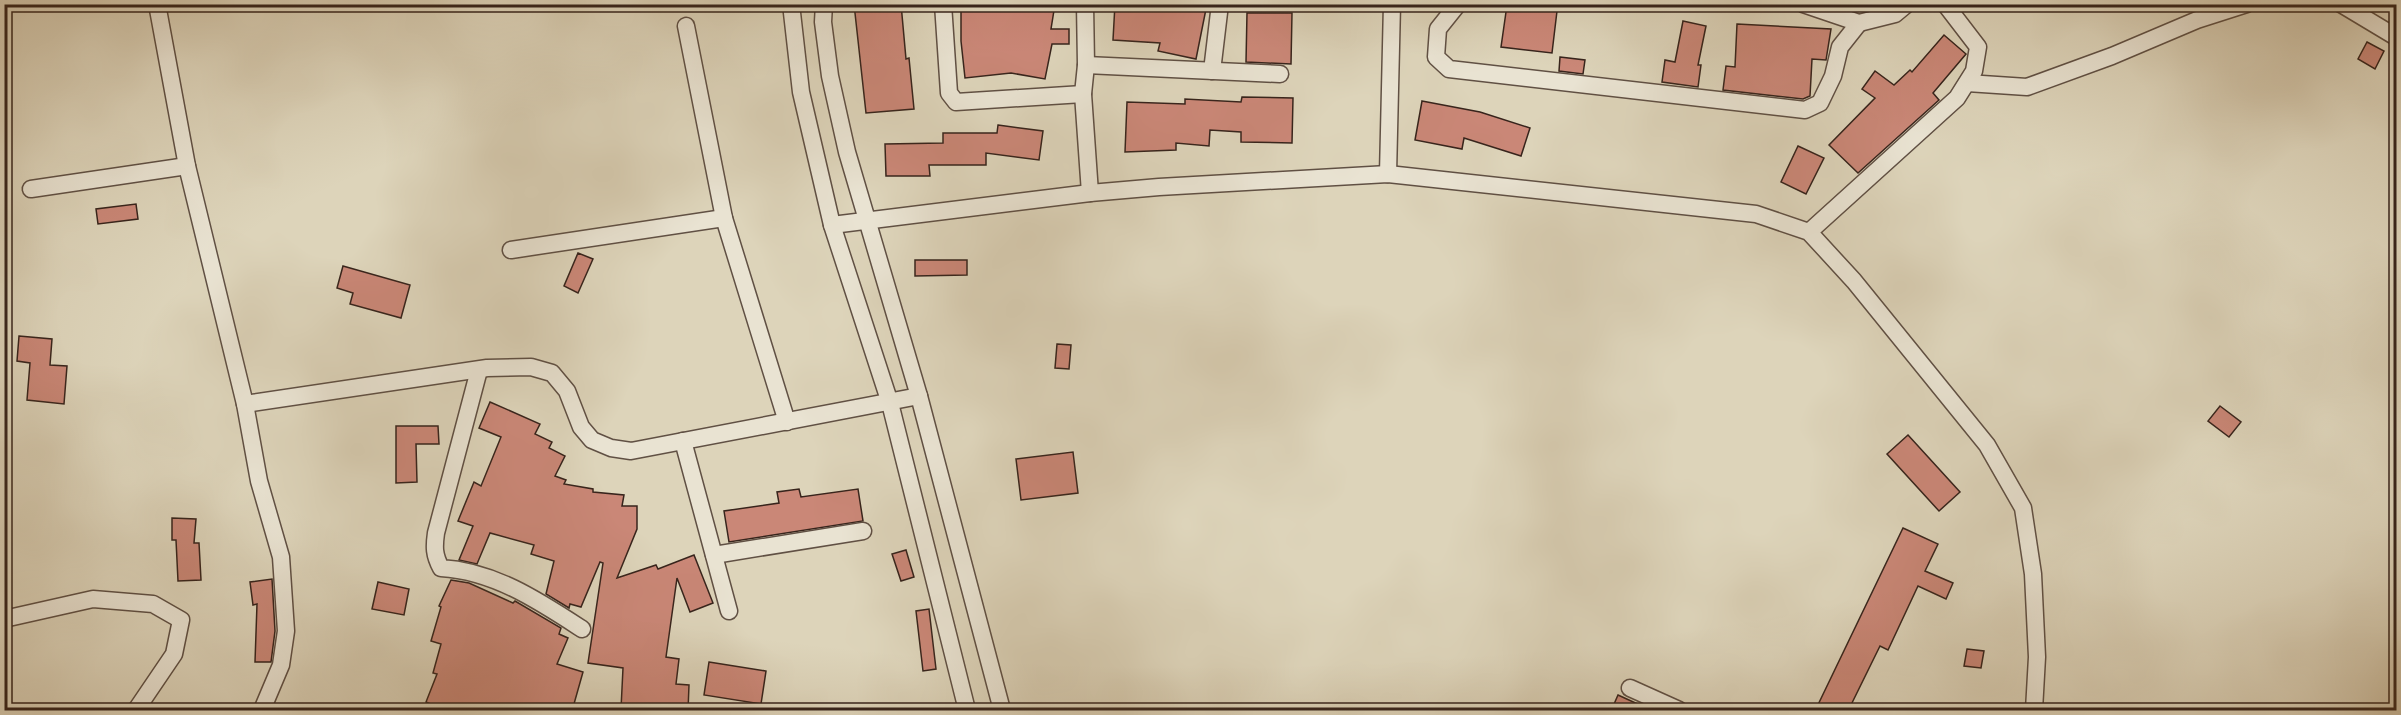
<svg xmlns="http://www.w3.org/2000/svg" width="2401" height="715" font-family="'Sorts Mill Goudy',serif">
<rect width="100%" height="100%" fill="#ddd4ba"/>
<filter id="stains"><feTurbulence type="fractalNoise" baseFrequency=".00333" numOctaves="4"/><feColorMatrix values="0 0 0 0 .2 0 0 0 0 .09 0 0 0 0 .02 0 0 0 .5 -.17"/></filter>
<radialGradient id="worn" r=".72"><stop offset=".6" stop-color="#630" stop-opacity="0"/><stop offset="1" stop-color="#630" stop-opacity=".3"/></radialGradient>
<g fill="#ca8777" stroke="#37241c" stroke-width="1.5">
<path d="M854,4H901L906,59L909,58L914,109L866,113Z"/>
<path d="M961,4H1055L1051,29H1069V44H1052L1045,79L1011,73L965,78L961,41Z"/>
<path d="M1115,4H1207L1196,59L1158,51L1160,43L1113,40Z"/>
<path d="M1507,5L1557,11L1552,53L1501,47Z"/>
<path d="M1247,13H1292L1291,64L1246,62Z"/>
<path d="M1683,21L1706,26L1698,65H1701L1698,87L1662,82L1665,60L1675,62Z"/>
<path d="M1737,24L1831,29L1826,60L1812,59L1810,96L1803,99L1723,90L1726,66L1735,67Z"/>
<path d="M1944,35L1966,54L1933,93L1939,100L1858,173L1829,145L1875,98L1862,89L1875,71L1894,85L1910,70L1912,72Z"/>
<path d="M2367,42L2384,51L2375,69L2358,59Z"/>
<path d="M1560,57L1585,60L1583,74L1559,71Z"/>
<path d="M1242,97L1293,98L1292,143L1241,142V132L1210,130L1209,146L1176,143V150L1125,152L1127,102L1185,104V99L1241,102Z"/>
<path d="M1422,101L1480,112L1530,128L1521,156L1464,138L1462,149L1415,140Z"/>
<path d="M998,125L1043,131L1039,160L986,153V165H929L930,176H886L885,144L943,143V133H997Z"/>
<path d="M1798,146L1824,158L1806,194L1781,182Z"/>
<path d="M136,204L138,219L98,224L96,209Z"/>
<path d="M578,253L593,259L578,293L564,286Z"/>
<path d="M915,260H967V275L915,276Z"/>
<path d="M343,266L410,285L401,318L350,304L353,293L337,288Z"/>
<path d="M19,336L52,339L50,365L67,366L64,404L27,400L30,363L17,361Z"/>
<path d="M1057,344L1071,345L1069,369L1055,368Z"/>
<path d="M490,402L540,424L535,434L552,442L549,448L565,456L555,476L566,480L564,484L593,489V492L624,495L622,506H637V529L617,578L656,565L658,569L694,555L713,603L690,612L677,578L666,657L679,659L676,684L689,685L688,711L621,709L623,668L588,663L603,563L600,562L581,607L570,604L569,608L546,594L554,561L531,554L534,545L490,533L477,564L459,560L473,526L458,521L474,482L481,486L501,437L479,428Z"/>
<path d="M2220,406L2241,422L2229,437L2208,421Z"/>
<path d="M396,426H438L439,444H416L417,482L396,483Z"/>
<path d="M1908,435L1960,492L1939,511L1887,454Z"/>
<path d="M1073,452L1078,493L1021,500L1016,459Z"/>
<path d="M799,489L801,497L858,489L863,521L729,542L724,511L779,503L777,492Z"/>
<path d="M172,518L196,519L194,543H199L201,580L178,581L176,540H172Z"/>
<path d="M1903,528L1938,544L1925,571L1953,583L1946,599L1918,586L1888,650L1880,646L1848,711H1815Z"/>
<path d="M906,550L914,577L901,581L892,554Z"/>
<path d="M272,579L275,631L271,662H255L257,604L253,605L250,582Z"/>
<path d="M451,580L469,583L513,603L515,601L561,628L559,634L568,638L557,664L583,672L572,711H447L426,702L437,674L433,673L441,644L431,641L441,607L439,606Z"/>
<path d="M378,582L409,589L404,615L372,609Z"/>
<path d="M929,609L936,669L923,671L916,611Z"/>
<path d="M1967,649L1984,651L1981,668L1964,666Z"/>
<path d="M709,662L766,671L761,704L704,695Z"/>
<path d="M1618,695L1653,711H1611Z"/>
</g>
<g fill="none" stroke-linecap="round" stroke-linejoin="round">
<g stroke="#605044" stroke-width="19">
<g id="minor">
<path d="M157,4L187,166L245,404L487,368L531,367L552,373L567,391L581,427L592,440L611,448L631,451L919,396"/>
<path d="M791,4L801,92L832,225L890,403L967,710"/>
<path d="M824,4L823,22L830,76L847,152L919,396L1002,710"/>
<path d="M943,4L949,93L956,102L1083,94"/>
<path d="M1085,4L1086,65L1083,94L1090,193"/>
<path d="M1458,4L1438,29L1436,57L1449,69L1805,110L1820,103L1833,76L1840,47L1859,23"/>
<path d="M1803,4L1859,23L1895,14L1907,4"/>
<path d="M2341,4L2396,37"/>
<path d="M686,26L724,218L787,422"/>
<path d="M1086,65L1280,74"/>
<path d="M1212,71L1220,4"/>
<path d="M1967,83L2027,87L2112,56L2197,20L2247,4"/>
<path d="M1388,174L1392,4"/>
<path d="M31,189L187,166"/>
<path d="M832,225L1090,193L1159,187L1388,174L1756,214L1809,232L1854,281L1987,445L2023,508L2033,574L2037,657L2034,710"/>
<path d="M1809,232L1957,98L1974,71L1978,47L1945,4"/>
<path d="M511,250L724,218"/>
<path d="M479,370L436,533C434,547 434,555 441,568C494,571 539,601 582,629"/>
<path d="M245,404L259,481L281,557L286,631L281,665L262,710"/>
<path d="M683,441L729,611"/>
<path d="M714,555L863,531"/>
<path d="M4,619L93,599L153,604L181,620L174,654L136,710"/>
<path d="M1630,688L1679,710"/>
</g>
</g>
<use href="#minor" stroke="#e9e3d2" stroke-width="16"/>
</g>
<rect width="2401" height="715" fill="none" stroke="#ddd4ba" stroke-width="24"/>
<rect x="6" y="6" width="2389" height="703" fill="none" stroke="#37241c" stroke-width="3"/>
<rect x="12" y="12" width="2377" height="691" fill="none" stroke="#37241c" stroke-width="1.5"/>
<rect width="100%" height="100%" filter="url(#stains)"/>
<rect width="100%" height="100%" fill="url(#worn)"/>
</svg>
